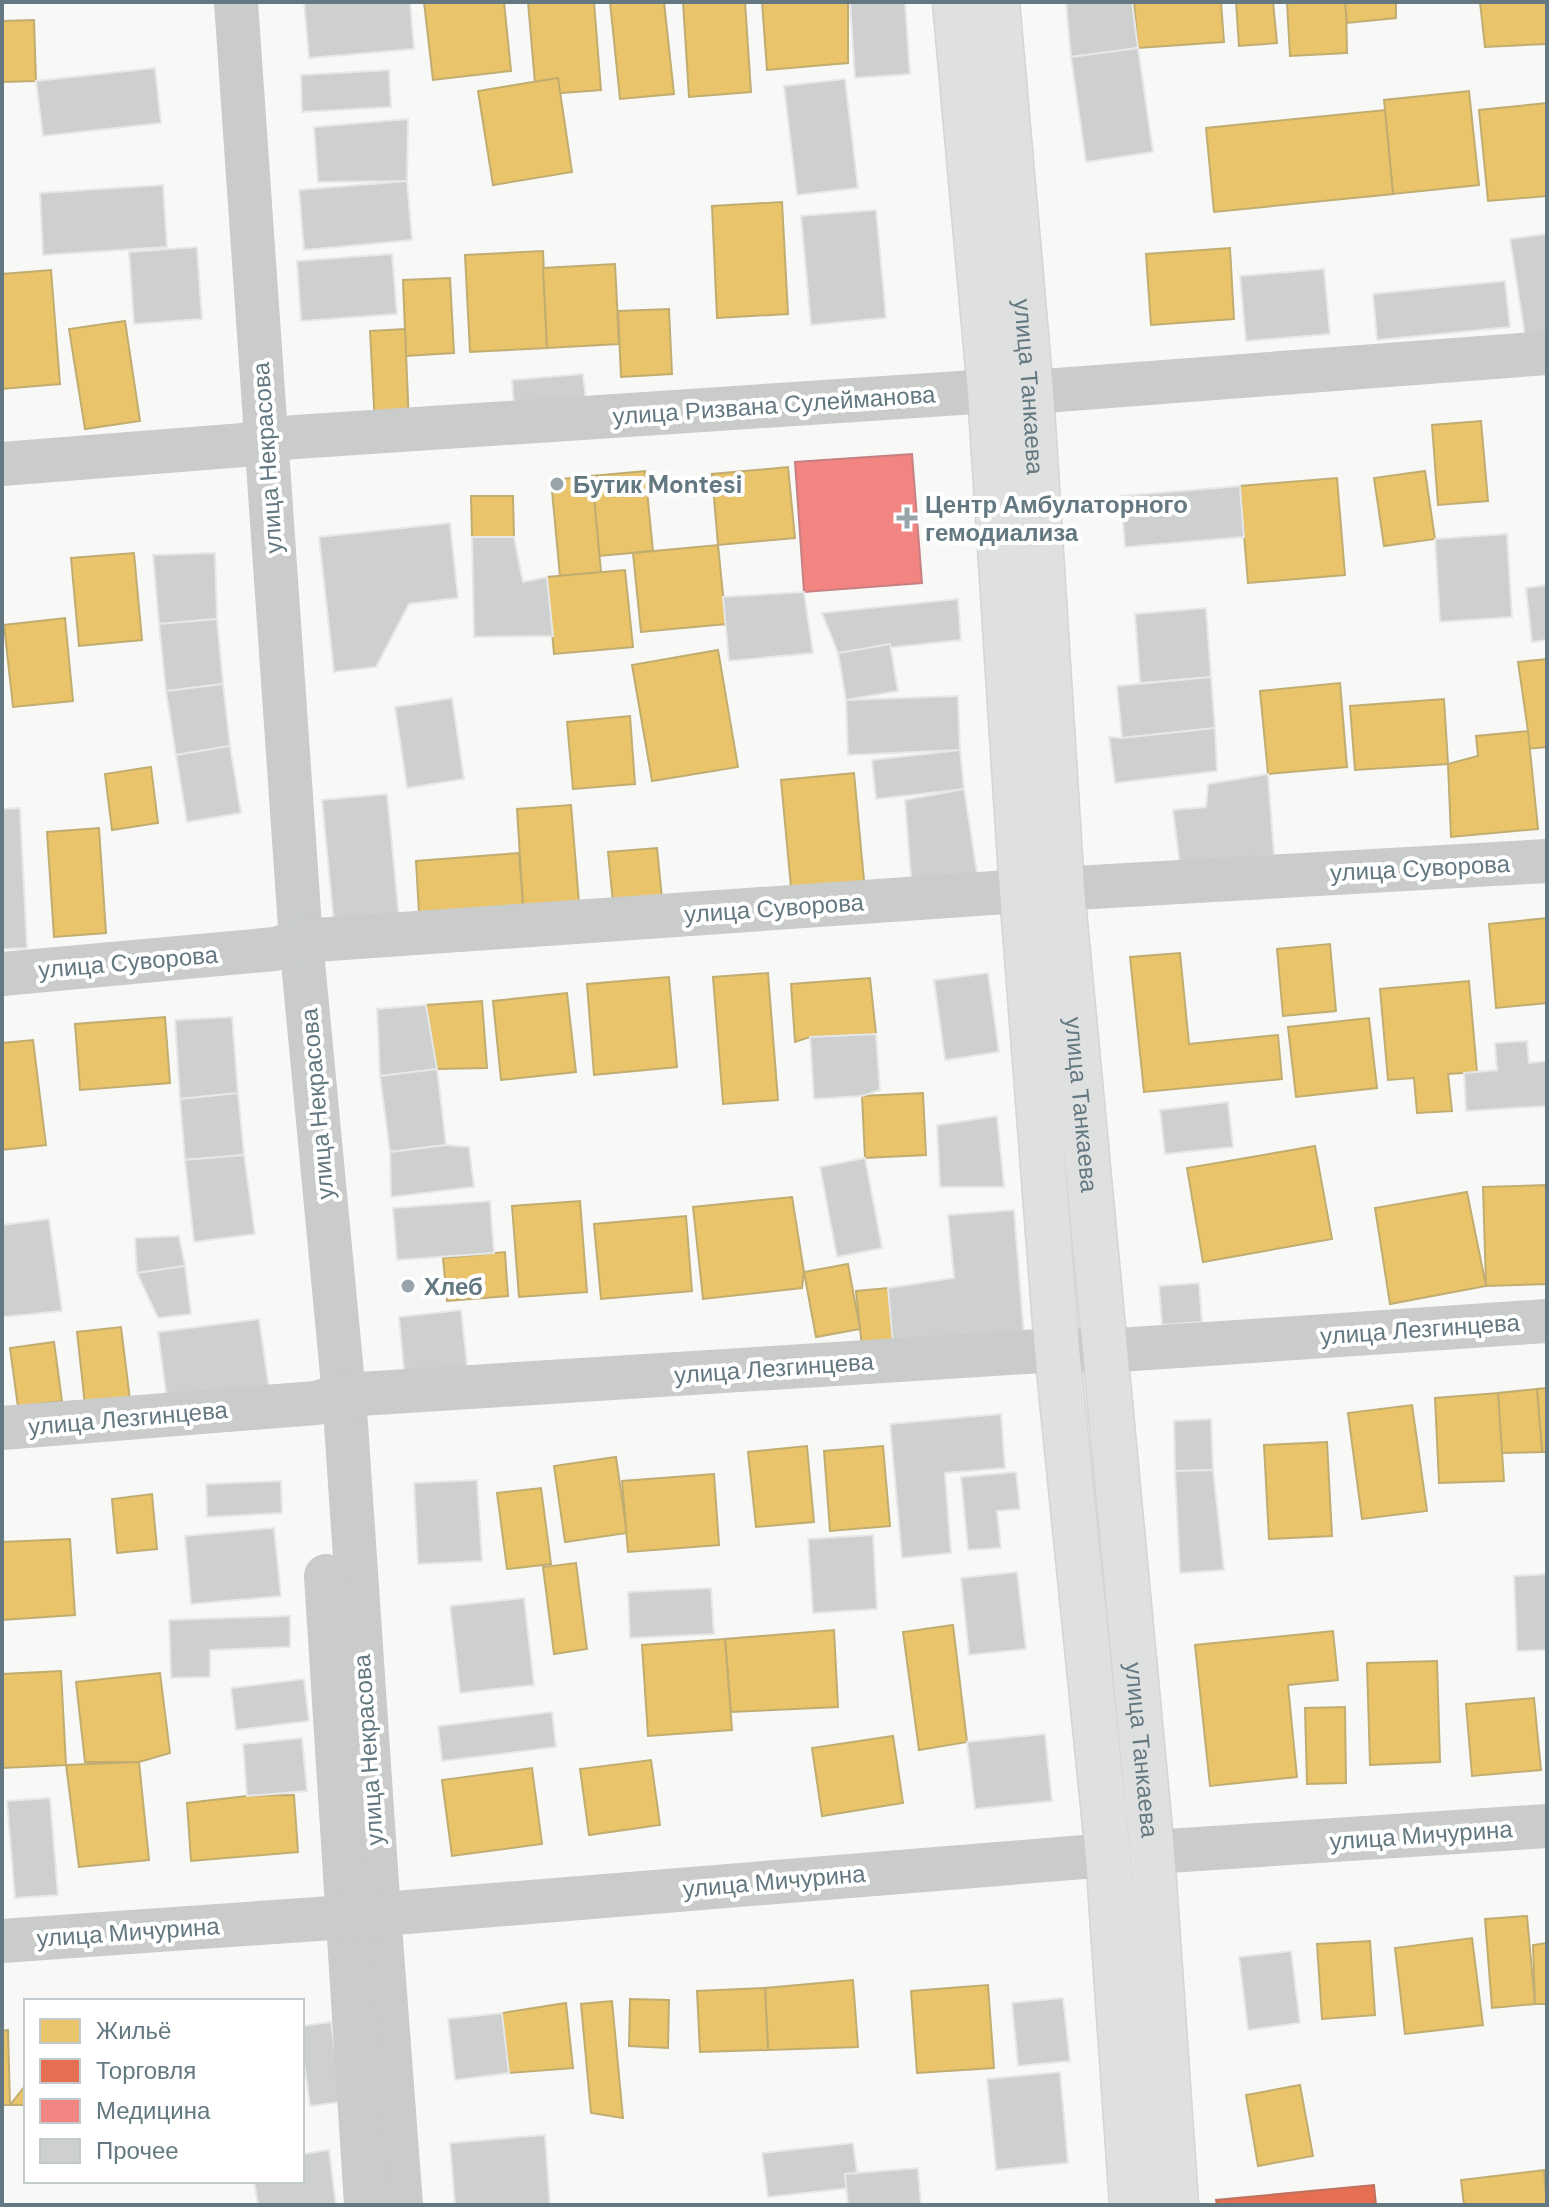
<svg xmlns="http://www.w3.org/2000/svg" width="1549" height="2207" font-family="'DM Sans',sans-serif">
<rect width="100%" height="100%" fill="#f8f8f7"/>
<g fill="#e9c46a" stroke="#c1ad71" stroke-width="2">
<path d="M424,2H504L511,71L433,80Z"/>
<path d="M528,2H594L601,90L536,95Z"/>
<path d="M610,2H664L674,94L620,99Z"/>
<path d="M683,2H745L751,92L689,97Z"/>
<path d="M762,2H848V63L767,70Z"/>
<path d="M1134,2H1221L1224,42L1138,48Z"/>
<path d="M1236,2H1273L1277,43L1239,46Z"/>
<path d="M1287,2H1346L1347,53L1290,56Z"/>
<path d="M1345,2H1396V18L1347,23Z"/>
<path d="M1480,2H1547V44L1485,47Z"/>
<path d="M34,20L36,81L2,82V21Z"/>
<path d="M558,78L572,172L493,185L478,91Z"/>
<path d="M1469,91L1479,185L1393,194L1384,100Z"/>
<path d="M1547,103V196L1488,201L1479,110Z"/>
<path d="M1385,110L1393,194L1214,212L1206,128Z"/>
<path d="M782,202L788,314L717,318L712,206Z"/>
<path d="M1230,248L1234,319L1151,325L1146,254Z"/>
<path d="M543,251L547,348L470,352L465,255Z"/>
<path d="M615,264L619,344L547,348L543,268Z"/>
<path d="M51,270L60,384L2,389V274Z"/>
<path d="M450,278L454,353L406,356L403,280Z"/>
<path d="M669,309L672,374L621,377L618,311Z"/>
<path d="M125,321L140,421L85,429L69,329Z"/>
<path d="M405,329L409,424L375,425L370,331Z"/>
<path d="M1481,421L1488,501L1438,505L1432,425Z"/>
<path d="M788,467L795,538L718,545L712,474Z"/>
<path d="M645,471L653,551L599,556L592,476Z"/>
<path d="M1425,471L1435,539L1384,546L1374,478Z"/>
<path d="M592,476L601,572L560,576L551,480Z"/>
<path d="M1337,478L1345,575L1248,583L1240,486Z"/>
<path d="M471,496H513L514,537H472Z"/>
<path d="M718,545L726,624L641,632L633,553Z"/>
<path d="M134,553L142,640L79,646L71,558Z"/>
<path d="M625,570L633,647L554,654L547,577Z"/>
<path d="M65,618L73,701L13,707L4,625Z"/>
<path d="M718,650L738,767L652,781L632,665Z"/>
<path d="M1547,659V747L1526,749L1528,731L1518,662Z"/>
<path d="M1340,683L1347,767L1268,774L1260,691Z"/>
<path d="M1444,699L1448,764L1355,770L1350,706Z"/>
<path d="M630,716L635,784L573,789L567,722Z"/>
<path d="M1528,731L1538,829L1451,837L1448,764L1478,756L1476,736Z"/>
<path d="M151,767L158,823L112,830L105,774Z"/>
<path d="M854,773L866,902L793,909L781,780Z"/>
<path d="M571,805L579,903L523,905L517,809Z"/>
<path d="M99,828L106,933L54,937L47,832Z"/>
<path d="M657,848L662,898L613,903L608,852Z"/>
<path d="M519,853L523,905L419,913L416,861Z"/>
<path d="M1547,918V1003L1496,1008L1489,924Z"/>
<path d="M1330,944L1336,1011L1283,1016L1277,949Z"/>
<path d="M1180,953L1189,1044L1278,1035L1282,1079L1144,1092L1130,957Z"/>
<path d="M768,973L778,1100L723,1104L713,977Z"/>
<path d="M669,977L677,1067L594,1075L587,984Z"/>
<path d="M870,978L876,1034L810,1037L795,1042L791,984Z"/>
<path d="M1469,981L1477,1072L1448,1074L1452,1111L1417,1113L1414,1078L1388,1080L1380,989Z"/>
<path d="M567,993L576,1072L501,1080L493,1001Z"/>
<path d="M482,1001L487,1068L437,1069L426,1005Z"/>
<path d="M165,1017L170,1083L80,1090L75,1024Z"/>
<path d="M1369,1018L1377,1088L1296,1097L1288,1027Z"/>
<path d="M33,1040L46,1145L2,1150V1043Z"/>
<path d="M923,1093L926,1155L865,1158L862,1096Z"/>
<path d="M1315,1146L1332,1239L1203,1262L1187,1168Z"/>
<path d="M1547,1185V1284L1486,1286L1483,1187Z"/>
<path d="M1467,1192L1486,1286L1390,1304L1375,1208Z"/>
<path d="M792,1197L804,1272L802,1288L703,1299L693,1207Z"/>
<path d="M580,1201L587,1292L519,1297L512,1206Z"/>
<path d="M686,1216L692,1291L601,1299L594,1224Z"/>
<path d="M505,1252L508,1296L447,1301L443,1258Z"/>
<path d="M848,1264L860,1329L816,1337L804,1272Z"/>
<path d="M888,1288L893,1344L862,1347L856,1291Z"/>
<path d="M121,1327L131,1408L86,1414L77,1332Z"/>
<path d="M54,1342L62,1401L18,1407L10,1348Z"/>
<path d="M1547,1388V1452H1542L1537,1389Z"/>
<path d="M1537,1389L1542,1452L1501,1453L1498,1393Z"/>
<path d="M1498,1393L1504,1481L1439,1483L1435,1398Z"/>
<path d="M1412,1405L1427,1511L1362,1519L1348,1413Z"/>
<path d="M1327,1442L1332,1536L1269,1539L1264,1445Z"/>
<path d="M807,1446L814,1522L756,1527L748,1452Z"/>
<path d="M883,1446L890,1526L830,1531L824,1451Z"/>
<path d="M616,1457L627,1533L565,1542L554,1466Z"/>
<path d="M714,1474L719,1545L628,1552L622,1481Z"/>
<path d="M541,1488L551,1564L507,1569L497,1493Z"/>
<path d="M152,1494L157,1549L117,1553L112,1499Z"/>
<path d="M70,1539L75,1615L2,1620V1542Z"/>
<path d="M576,1563L587,1649L554,1654L543,1567Z"/>
<path d="M953,1625L967,1742L919,1750L903,1632Z"/>
<path d="M834,1630L838,1707L731,1712L725,1639Z"/>
<path d="M1333,1631L1338,1680L1288,1685L1297,1777L1210,1786L1195,1645Z"/>
<path d="M725,1639L732,1730L648,1736L642,1645Z"/>
<path d="M1437,1661L1440,1762L1370,1765L1367,1663Z"/>
<path d="M61,1671L66,1765L2,1768V1674Z"/>
<path d="M160,1673L170,1753L139,1762H85L76,1682Z"/>
<path d="M1534,1698L1541,1770L1472,1776L1466,1704Z"/>
<path d="M1345,1707L1346,1783L1307,1784L1305,1708Z"/>
<path d="M893,1736L903,1803L822,1816L812,1748Z"/>
<path d="M651,1760L660,1825L589,1835L580,1769Z"/>
<path d="M139,1762L149,1860L79,1867L66,1765Z"/>
<path d="M532,1768L542,1844L452,1856L442,1780Z"/>
<path d="M294,1795L298,1852L191,1861L187,1803L247,1796Z"/>
<path d="M1527,1916L1535,2004L1492,2008L1485,1919Z"/>
<path d="M1472,1938L1483,2025L1405,2034L1395,1948Z"/>
<path d="M1370,1941L1375,2015L1322,2019L1317,1944Z"/>
<path d="M1547,1943V2004H1535L1533,1945Z"/>
<path d="M853,1980L858,2047L768,2050L765,1988Z"/>
<path d="M988,1985L994,2068L917,2073L911,1991Z"/>
<path d="M765,1988L768,2050L700,2052L697,1991Z"/>
<path d="M630,1999L669,2000L668,2048L629,2046Z"/>
<path d="M612,2001L623,2118L591,2113L581,2004Z"/>
<path d="M566,2003L573,2068L509,2073L502,2013Z"/>
<path d="M8,2030L10,2105H2V2031Z"/>
<path d="M1300,2085L1313,2156L1258,2166L1246,2095Z"/>
<path d="M25,2086L26,2105H10Z"/>
<path d="M1544,2170L1547,2205H1464L1461,2180Z"/>
</g>
<path fill="#e76f51" stroke="#bf725f" stroke-width="2" d="M1374,2185L1376,2205H1217L1216,2200Z"/>
<path fill="#f28482" stroke="#c78082" stroke-width="2" d="M912,454L922,583L804,592L795,462Z"/>
<g fill="#ced0d0" stroke="#e7e7e6" stroke-width="2">
<path d="M304,2H410L414,49L309,58Z"/>
<path d="M850,2H905L910,74L855,78Z"/>
<path d="M1066,2H1132L1138,48L1071,57Z"/>
<path d="M1138,48L1153,152L1086,162L1071,57Z"/>
<path d="M155,68L161,123L43,136L36,81Z"/>
<path d="M389,70L391,107L302,112L301,75Z"/>
<path d="M845,79L858,188L797,195L784,86Z"/>
<path d="M408,119L407,181L318,182L314,127Z"/>
<path d="M407,181L412,240L304,250L299,190Z"/>
<path d="M163,185L167,247L43,255L40,193Z"/>
<path d="M876,210L886,318L811,325L801,216Z"/>
<path d="M1547,234V332L1525,336L1510,239Z"/>
<path d="M197,247L202,319L134,324L129,252Z"/>
<path d="M392,254L397,314L301,321L297,261Z"/>
<path d="M1324,269L1330,334L1246,341L1240,276Z"/>
<path d="M1505,281L1510,327L1377,340L1373,294Z"/>
<path d="M583,374L586,401L514,407L512,380Z"/>
<path d="M1240,486L1244,537L1125,547L1121,496Z"/>
<path d="M450,523L458,598L409,604L376,667L334,672L319,537Z"/>
<path d="M1507,534L1512,617L1440,622L1435,539Z"/>
<path d="M472,537H514L523,582L547,577L553,636L474,637Z"/>
<path d="M215,553L217,619L159,624L153,555Z"/>
<path d="M1547,585V640L1532,642L1526,588Z"/>
<path d="M804,592L813,653L729,661L723,597Z"/>
<path d="M958,599L961,640L838,653L822,613Z"/>
<path d="M1206,608L1211,677L1140,683L1135,614Z"/>
<path d="M217,619L223,684L166,691L159,624Z"/>
<path d="M890,644L898,691L846,700L838,653Z"/>
<path d="M1211,677L1215,728L1122,738L1117,686Z"/>
<path d="M223,684L230,746L176,755L166,691Z"/>
<path d="M958,696L960,750L848,755L846,700Z"/>
<path d="M452,698L464,779L407,788L395,707Z"/>
<path d="M1215,728L1217,771L1115,783L1109,737L1122,738Z"/>
<path d="M230,746L241,813L187,822L176,755Z"/>
<path d="M960,750L964,789L876,799L872,760Z"/>
<path d="M1268,774L1274,855L1180,866L1173,810L1206,807L1208,784Z"/>
<path d="M964,789L979,885L912,890L905,800Z"/>
<path d="M387,794L400,927L335,934L322,800Z"/>
<path d="M20,808L27,948L2,949V809Z"/>
<path d="M988,973L999,1052L945,1060L934,980Z"/>
<path d="M426,1005L437,1069L380,1076L377,1009Z"/>
<path d="M232,1017L238,1093L180,1099L175,1020Z"/>
<path d="M876,1034L880,1090L862,1096L814,1099L810,1037Z"/>
<path d="M1527,1041L1529,1063L1547,1061V1106L1466,1111L1464,1073L1497,1070L1495,1043Z"/>
<path d="M437,1069L446,1145L390,1152L380,1076Z"/>
<path d="M238,1093L244,1155L185,1160L180,1099Z"/>
<path d="M1228,1102L1233,1147L1165,1154L1160,1110Z"/>
<path d="M997,1116L1004,1187H940L937,1125Z"/>
<path d="M446,1145L469,1147L474,1187L391,1197L390,1152Z"/>
<path d="M244,1155L255,1234L194,1242L185,1160Z"/>
<path d="M865,1158L882,1248L837,1257L820,1167Z"/>
<path d="M490,1201L494,1253L397,1260L393,1208Z"/>
<path d="M1014,1210L1024,1336L893,1344L888,1288L954,1278L948,1215Z"/>
<path d="M49,1219L62,1311L2,1317V1225Z"/>
<path d="M179,1236L185,1266L137,1273L135,1238Z"/>
<path d="M185,1266L191,1314L158,1318L137,1273Z"/>
<path d="M1199,1283L1202,1322L1162,1325L1159,1286Z"/>
<path d="M461,1310L468,1374L405,1381L399,1317Z"/>
<path d="M259,1319L269,1388L167,1401L158,1332Z"/>
<path d="M1001,1414L1005,1468L945,1473L951,1553L902,1558L890,1424Z"/>
<path d="M1211,1419L1213,1470L1175,1471L1174,1421Z"/>
<path d="M1213,1470L1224,1570L1180,1573L1175,1471Z"/>
<path d="M1016,1472L1020,1509L997,1511L1001,1548L968,1550L961,1477Z"/>
<path d="M477,1480L482,1561L418,1564L414,1483Z"/>
<path d="M281,1481L282,1513L207,1517L206,1484Z"/>
<path d="M274,1528L281,1596L191,1604L185,1536Z"/>
<path d="M873,1535L877,1609L813,1613L808,1539Z"/>
<path d="M1017,1572L1026,1649L969,1655L961,1578Z"/>
<path d="M1547,1574V1650L1517,1651L1514,1576Z"/>
<path d="M711,1588L714,1634L630,1638L628,1592Z"/>
<path d="M524,1598L534,1685L460,1693L450,1606Z"/>
<path d="M290,1616V1647L210,1650V1677L171,1678L169,1620Z"/>
<path d="M304,1679L309,1721L236,1730L231,1688Z"/>
<path d="M552,1712L556,1747L442,1761L438,1726Z"/>
<path d="M1045,1734L1052,1801L975,1809L967,1742Z"/>
<path d="M302,1738L307,1791L247,1796L243,1744Z"/>
<path d="M50,1798L58,1895L15,1898L7,1801Z"/>
<path d="M1291,1951L1300,2023L1248,2030L1239,1957Z"/>
<path d="M1063,1998L1070,2061L1018,2066L1012,2003Z"/>
<path d="M502,2013L509,2073L455,2080L448,2019Z"/>
<path d="M331,2022L342,2102L310,2106L302,2046V2026Z"/>
<path d="M1060,2072L1068,2163L996,2170L987,2079Z"/>
<path d="M545,2135L550,2205H455L450,2143Z"/>
<path d="M853,2143L859,2187L768,2197L762,2153Z"/>
<path d="M329,2150L336,2205H258L254,2181H302V2154Z"/>
<path d="M918,2168L921,2205H848L845,2174Z"/>
</g>
<g fill="none" stroke-linecap="round" stroke-linejoin="round">
<g stroke="#d4d5d5" stroke-width="47">
<g id="major">
<path d="M955,2L990,391L1022,891L1057,1350L1108,1855L1132,2205"/>
<path id="s1" d="M997,2L1031,392L1062,890L1152,1852L1176,2205"/>
</g>
</g>
<g stroke="#cacccc" stroke-width="44">
<path d="M236,2L301,941L344,1395L379,1913L401,2205"/>
<path d="M2,464L243,445L266,439L990,391L1031,392L1547,353"/>
<path d="M2,974L275,949L301,941L1022,891L1547,861"/>
<path d="M2,1428L316,1403L344,1395L1057,1350L1104,1351L1547,1321"/>
<path d="M326,1576L366,2205"/>
<path d="M2,1941L346,1917L1108,1855L1547,1826"/>
</g>
<use href="#major" stroke="#dfe0e0" stroke-width="44"/>
</g>
<g fill="#97a5aa" stroke="#fff" stroke-width="3">
<circle cx="557" cy="484" r="8"/>
<path d="M903 506h8v8h8v8h-8v8h-8v-8h-8v-8h8z"/>
<circle cx="408" cy="1286" r="8"/>
</g>
<g text-anchor="middle" dominant-baseline="central" stroke-width="8" stroke-linejoin="round" paint-order="stroke">
<g font-size="24" fill="#637881" stroke="#fff">
<text stroke="none"><textPath href="#s1" startOffset="386">улица Танкаева</textPath></text>
<text transform="translate(774 405) rotate(-4)">улица Ризвана Сулейманова</text>
<text transform="translate(267 458) rotate(-94)">улица Некрасова</text>
<text transform="translate(1420 868) rotate(-3)">улица Суворова</text>
<text transform="translate(774 908) rotate(-4)">улица Суворова</text>
<text transform="translate(128 962) rotate(-5)">улица Суворова</text>
<text transform="translate(317 1104) rotate(-95)">улица Некрасова</text>
<text stroke="none"><textPath href="#s1" startOffset="1106">улица Танкаева</textPath></text>
<text transform="translate(1420 1329) rotate(-4)">улица Лезгинцева</text>
<text transform="translate(774 1368) rotate(-4)">улица Лезгинцева</text>
<text transform="translate(128 1418) rotate(-5)">улица Лезгинцева</text>
<text stroke="none"><textPath href="#s1" startOffset="1754">улица Танкаева</textPath></text>
<text transform="translate(368 1750) rotate(-94)">улица Некрасова</text>
<text transform="translate(1421 1835) rotate(-4)">улица Мичурина</text>
<text transform="translate(774 1881) rotate(-5)">улица Мичурина</text>
<text transform="translate(128 1932) rotate(-4)">улица Мичурина</text>
</g>
<g font-size="24" font-weight="bold" fill="#637881" stroke="#fff" text-anchor="start">
<text x="573" y="484">Бутик Montesi</text>
<text x="925" y="504">Центр Амбулаторного<tspan x="925" dy="28">гемодиализа</tspan></text>
<text x="424" y="1286">Хлеб</text>
</g>
</g>
<rect width="1549" height="2207" fill="none" stroke="#637881" stroke-width="8"/>
<rect x="24" y="1999" width="280" height="184" fill="#ffffff" stroke="#c1c9cd" stroke-width="2"/>
<rect x="40" y="2019" width="40" height="24" fill="#e9c46a" stroke="#c1c9cd" stroke-width="2"/>
<text x="96" y="2039" font-size="24" fill="#637881">Жильё</text>
<rect x="40" y="2059" width="40" height="24" fill="#e76f51" stroke="#c1c9cd" stroke-width="2"/>
<text x="96" y="2079" font-size="24" fill="#637881">Торговля</text>
<rect x="40" y="2099" width="40" height="24" fill="#f28482" stroke="#c1c9cd" stroke-width="2"/>
<text x="96" y="2119" font-size="24" fill="#637881">Медицина</text>
<rect x="40" y="2139" width="40" height="24" fill="#ced0d0" stroke="#c1c9cd" stroke-width="2"/>
<text x="96" y="2159" font-size="24" fill="#637881">Прочее</text>
</svg>
